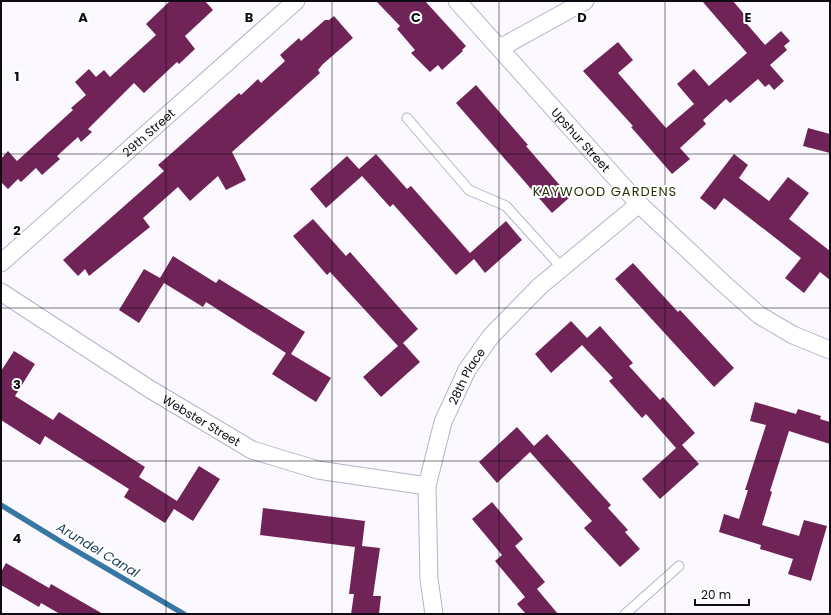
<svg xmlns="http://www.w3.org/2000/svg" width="831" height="615" font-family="Poppins,sans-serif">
<rect width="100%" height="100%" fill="#fbf9ff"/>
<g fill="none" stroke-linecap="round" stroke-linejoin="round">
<path stroke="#3877a3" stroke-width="5.5" d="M1,505L63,543L184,614"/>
</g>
<g fill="#6f2356">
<path d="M170,1H205L213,10L185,36L195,49L179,64L177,62L144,93L134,83L88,129L92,132L81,142L78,137L57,156L60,159L42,175L36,168L21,182L18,179L8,189L1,182V159L8,151L17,161L73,110L71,108L86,95L75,82L89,69L96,77L104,70L110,77L156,35L146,24Z"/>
<path d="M376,1H425L466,46L462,50L463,51L442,70L438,65L430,72L411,53L415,50L397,29L400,26Z"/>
<path d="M702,1H733L749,20L746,23L765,45L781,31L790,41L784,46L787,50L770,65L784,81L774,90L769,84L765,87L758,79L730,103L726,99L703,120L706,124L680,148L690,159L672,174L631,127L633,126L583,71L618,42L633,60L618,73L666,128L694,104L677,84L694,69L709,86L747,53Z"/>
<path d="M334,16L353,38L323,64L318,70L320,73L232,152L246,180L226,190L218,176L190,201L178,187L143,218L150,227L89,276L85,269L78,276L63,260L164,171L158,165L174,151L239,93L241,95L258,79L261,83L285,61L280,55L299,38L301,41L325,20H329Z"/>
<path d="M476,85L528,145L526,146L570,197L552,213L456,103Z"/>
<path d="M808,128L830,134V153L803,146Z"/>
<path d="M376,154L407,189L411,186L470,253L506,221L522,240L485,273L474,259L456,275L393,204L390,207L362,176L326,208L310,189L347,156L359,169Z"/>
<path d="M734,154L748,165L739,178L769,201L788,177L809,193L789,219L830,251V280L820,272L804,293L785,278L801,258L724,198L715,210L700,198Z"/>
<path d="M313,219L346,256L350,252L418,329L403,343L420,362L381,397L363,377L398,346L330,272L327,275L293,236Z"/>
<path d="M173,256L216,283L219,279L305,332L291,354L331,378L316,402L272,374L286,353L206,302L203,307L164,283L139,323L119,310L144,269L160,278Z"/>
<path d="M633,263L678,312L680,310L734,368L714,387L615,279Z"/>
<path d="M571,321L587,338L600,326L633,363L629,366L660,400L663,397L695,433L682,445L699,464L660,499L642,479L676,448L646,414L642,418L609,381L613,378L582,345L551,373L535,354Z"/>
<path d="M14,351L35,364L15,396L53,420L59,412L145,467L139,477L177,501L199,466L220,479L193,521L174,509L165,523L124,497L129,489L45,436L40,445L1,420V371Z"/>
<path d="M755,402L796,414L798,409L821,416L820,419L830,422V444L789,431L770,491L772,492L762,525L799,536L804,520L827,526L811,581L788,574L793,559L760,549L761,545L719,532L724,514L739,519L748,490H745L766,425L750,421Z"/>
<path d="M517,427L534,446L547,434L611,505L608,508L628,530L625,532L640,549L620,567L584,528L592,521L530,452L497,483L479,462Z"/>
<path d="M492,502L523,539L515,546L545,582L537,589L558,614H526L517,604L525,597L495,561L502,555L472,519Z"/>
<path d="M263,508L365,521L362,546L380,548L373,596H381L379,614H351L354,594H349L355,547L260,535Z"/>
<path d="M6,563L49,588L51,584L103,614H60L41,603L39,607L1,585V572Z"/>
</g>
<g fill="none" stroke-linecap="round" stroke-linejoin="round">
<g stroke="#b9b1cd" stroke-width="11">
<g id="service">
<path d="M407,118L469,190L506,206L562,268"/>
<path d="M625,614L679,566"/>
</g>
</g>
<g stroke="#b9b1cd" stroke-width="19">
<g id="minor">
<path id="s1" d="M457,1L639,204L723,283L759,315L793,335L830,350"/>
<path d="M500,48L585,1"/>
<path id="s2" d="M1,263L296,1"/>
<path id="s3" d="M1,292L148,388L252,450L318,470L427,486"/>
<path id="s4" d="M434,614L429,579L427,486L443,422L467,370L491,336L540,286L639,204"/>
</g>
</g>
<use href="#service" stroke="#fff" stroke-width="9"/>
<use href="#minor" stroke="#fff" stroke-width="17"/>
</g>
<path fill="none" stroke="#0e0b14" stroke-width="1" stroke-opacity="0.55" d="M166,1V614M332,1V614M499,1V614M665,1V614M1,154H830M1,308H830M1,461H830"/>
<g text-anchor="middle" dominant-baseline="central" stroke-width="4" stroke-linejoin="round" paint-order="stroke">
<g font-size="12" fill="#0e0b14" stroke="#fff">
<text stroke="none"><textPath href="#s2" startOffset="197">29th Street</textPath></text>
<text stroke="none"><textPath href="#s1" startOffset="186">Upshur Street</textPath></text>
<text stroke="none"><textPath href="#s4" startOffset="246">28th Place</textPath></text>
<text stroke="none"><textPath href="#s3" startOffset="238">Webster Street</textPath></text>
</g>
<g font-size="13" letter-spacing="1" fill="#213500" stroke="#fff">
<text x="605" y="191">KAYWOOD GARDENS</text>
</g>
<g font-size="13" font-style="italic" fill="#183e57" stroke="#fff">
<text transform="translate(98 550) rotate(31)">Arundel Canal</text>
</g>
</g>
<g font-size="13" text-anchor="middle" font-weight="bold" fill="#0e0b14" stroke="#fff" stroke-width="4" stroke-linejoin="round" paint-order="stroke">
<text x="83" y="22">A</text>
<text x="249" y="22">B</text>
<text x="416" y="22">C</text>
<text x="582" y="22">D</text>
<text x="748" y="22">E</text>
<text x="17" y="81">1</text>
<text x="17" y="235">2</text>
<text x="17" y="389">3</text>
<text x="17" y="543">4</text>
</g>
<rect width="831" height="615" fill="none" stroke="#0e0b14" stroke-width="4"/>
<path d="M695 599v6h54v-6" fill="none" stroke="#0e0b14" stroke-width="2"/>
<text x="701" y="599" font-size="12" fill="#0e0b14" stroke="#ffffff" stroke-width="3" paint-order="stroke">20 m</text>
</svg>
